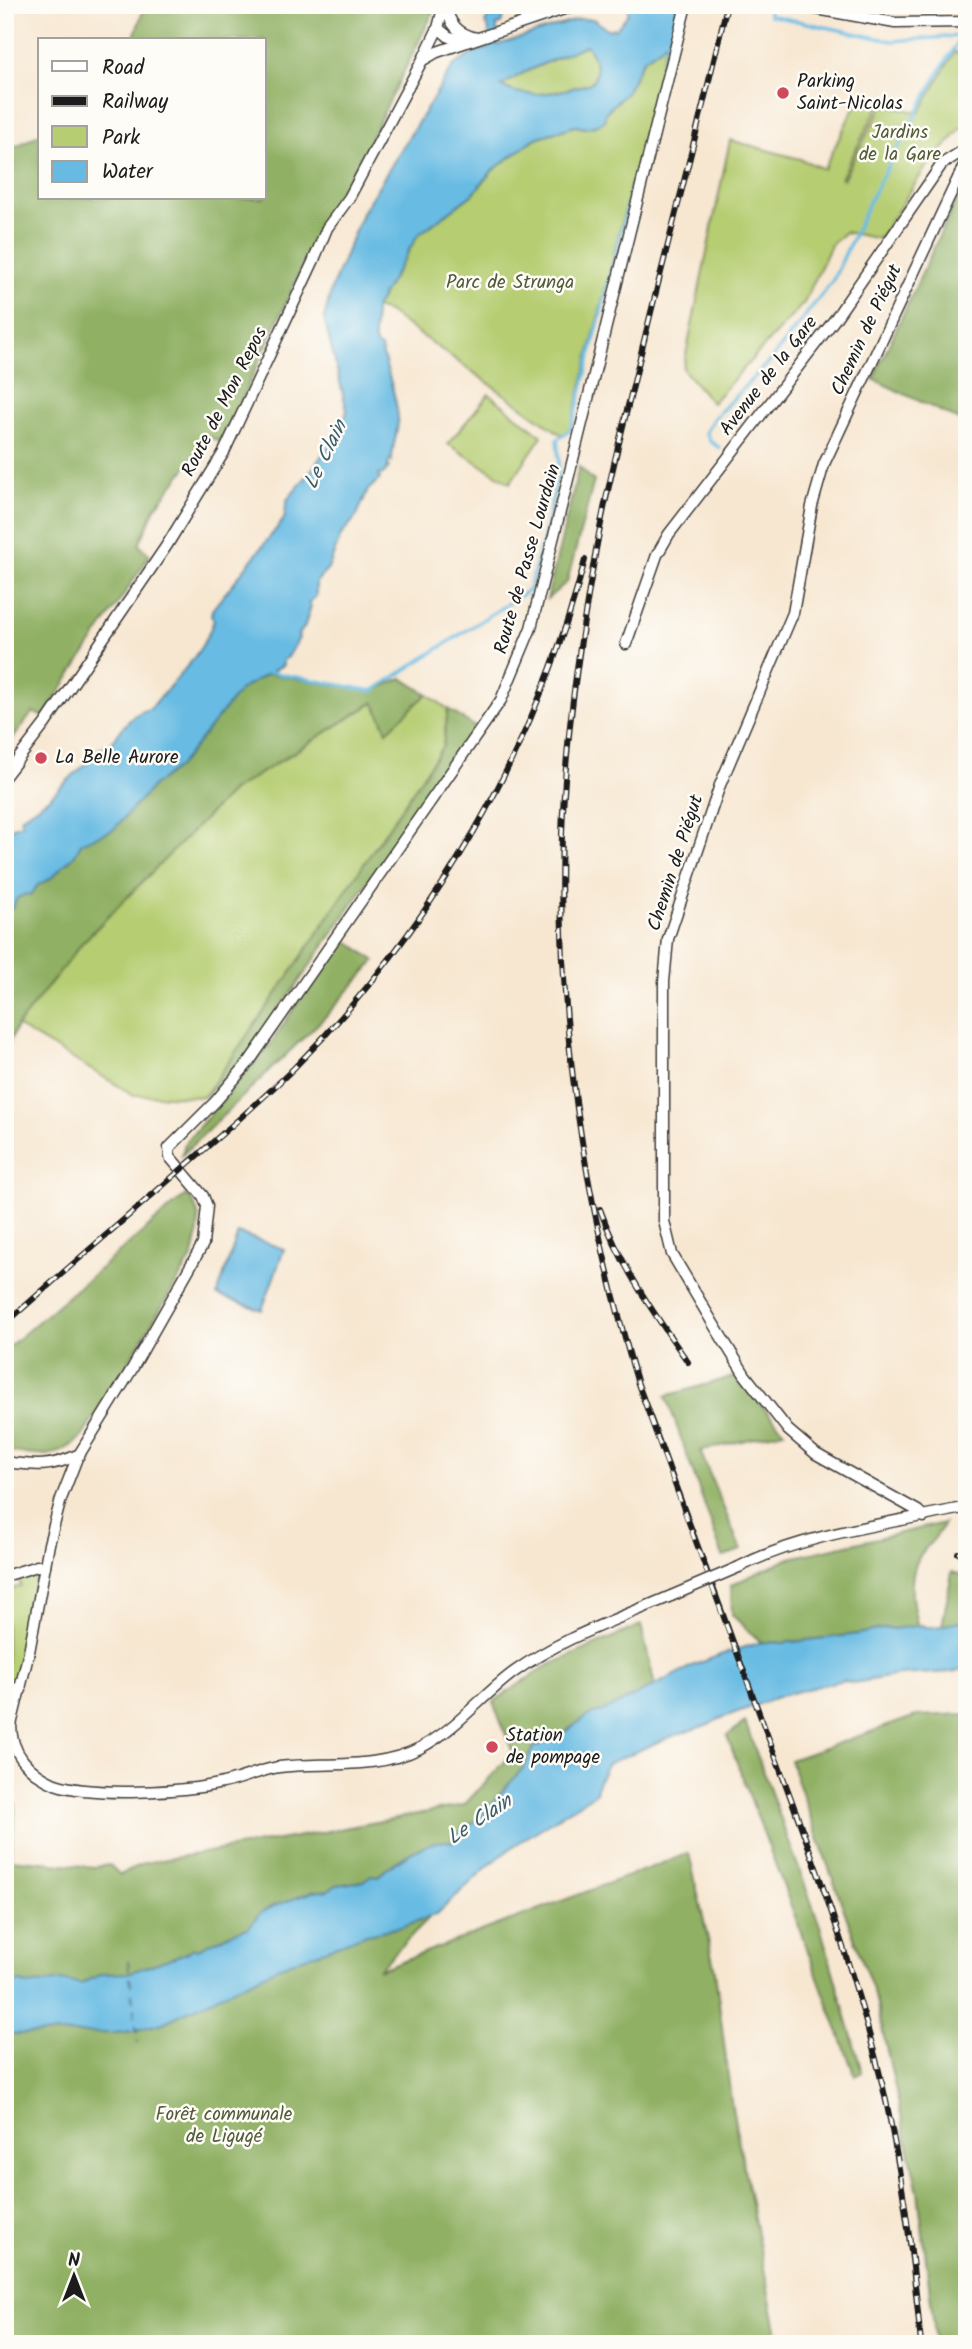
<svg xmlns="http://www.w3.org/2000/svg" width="972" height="2349" font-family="Kalam,sans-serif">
<rect width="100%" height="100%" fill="#fdfcf7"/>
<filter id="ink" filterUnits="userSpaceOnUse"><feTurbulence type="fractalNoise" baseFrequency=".0143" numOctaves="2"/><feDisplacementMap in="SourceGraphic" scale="14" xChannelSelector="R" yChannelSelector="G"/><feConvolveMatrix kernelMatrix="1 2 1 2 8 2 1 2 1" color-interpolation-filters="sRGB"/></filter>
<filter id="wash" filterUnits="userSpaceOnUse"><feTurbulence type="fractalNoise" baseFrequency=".00686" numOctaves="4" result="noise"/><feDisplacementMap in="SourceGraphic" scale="28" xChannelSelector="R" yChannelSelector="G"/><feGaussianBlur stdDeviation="1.57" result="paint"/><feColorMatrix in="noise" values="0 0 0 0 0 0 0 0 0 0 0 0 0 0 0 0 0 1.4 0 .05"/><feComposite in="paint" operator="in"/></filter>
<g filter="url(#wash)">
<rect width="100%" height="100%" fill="#f7e7d1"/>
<g fill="#b6cd72" stroke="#697447" stroke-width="2">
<path d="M667,39L571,428L562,435L388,312L375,308L418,235L473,194L492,171L536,138L575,126L585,128L598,125L604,120L605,113L626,93L643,60Z"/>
<path d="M586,45C593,54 601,70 592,81C589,85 582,85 577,87C553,93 523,100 501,85L525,72Z"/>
<path d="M955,51L967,62V122L924,170L879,239L845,232L831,245L804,303L712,403L683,369L730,140L800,159L824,169L861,93L880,103L841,178L843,179L883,104L919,113Z"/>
<path d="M489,394L542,436L510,483L448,444Z"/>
<path d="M427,694L448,709L443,746L286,980L204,1097L134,1095L17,1026L83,941L232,791L375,702L387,731Z"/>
<path d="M36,1573L17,1679L7,1683L5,1591L21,1586L18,1578Z"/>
</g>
<g fill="#90b064" stroke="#566640" stroke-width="2">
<path d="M145,5H416L433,13L367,146L307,256L222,443L210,437L155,508L139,545L150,555L43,717L33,712L5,749V152L40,134V198H264V40H133Z"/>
<path d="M967,176V424L873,379Z"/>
<path d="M579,467L594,481L567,582L547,599Z"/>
<path d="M233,668L373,691L402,678L427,694L387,731L374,702L232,791L83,942L17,1026L5,1051V892Z"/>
<path d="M448,709L475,727L244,1061L204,1097L286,980L443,746Z"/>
<path d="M342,937L375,961L325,1017L182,1155L185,1143L268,1047Z"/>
<path d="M187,1194C205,1214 198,1232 193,1256L82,1437C56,1461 38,1457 5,1450V1350Z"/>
<path d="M736,1376L784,1431L700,1451L741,1550L723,1557L666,1396Z"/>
<path d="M944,1523C939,1535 932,1541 924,1550C907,1571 911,1603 918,1627C908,1626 897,1631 888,1628L858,1634L784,1643L761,1642L732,1615L731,1585L790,1558Z"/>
<path d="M952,1572L967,1576V1621L942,1626Z"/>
<path d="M641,1625L655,1686L378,1970L689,1853L715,1971L732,2108L779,2344H5V1803L16,1804L10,1859L95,1867L110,1865L120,1875L144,1863L313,1834L464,1805L513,1753L493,1702L545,1667Z"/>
<path d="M967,1714V2344H936L918,2192L875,1996L790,1760L916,1716Z"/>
<path d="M745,1722L820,1926L862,2072L855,2076L727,1736Z"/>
</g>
<g fill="#67bbe3" stroke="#426c80" stroke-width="2" fill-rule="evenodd">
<path d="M493,5H505L506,7L501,24L497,25V45L579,19H593L609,30L612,28L616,29L628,14V5H678L674,32L660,48L643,60L626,93L605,113V120L598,125L585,128L575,126L536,138L492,171L473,194L418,235L375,308L374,336L376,345L381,348C387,372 396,393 398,418C399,430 391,449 392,461L390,460L388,464L389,467L383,474L378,475L380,479L368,490L356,517L341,535L328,569L316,582V596L309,603L311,606L304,628L298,634L299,638L288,657L283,660V665L240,690L179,766L153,786L113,830L82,842L74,856L50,879L38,885L31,895L26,894L17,898L13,907L5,915V833L13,827L22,824L20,819C29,809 42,805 52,795C65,783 77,771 91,760C93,751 102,747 110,745C121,731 131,712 150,709C173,681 203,655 214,620L211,616L212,610L284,519L287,500L307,476L343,426L347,410L324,319L332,287L363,211L453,66L474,53L488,48L489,30L485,22L494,9ZM586,45C593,53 601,70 593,81C589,85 582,85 577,87C553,93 524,100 501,86L525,72Z"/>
<path d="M238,1233L284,1249L262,1310L217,1295Z"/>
<path d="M964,1621H967V1668L953,1672L900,1675L853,1683L843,1680L783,1695L719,1719C708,1727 691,1729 678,1734C654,1743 631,1754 607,1764L598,1783L596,1793L515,1845L487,1867L437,1914L401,1927L367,1934L277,1968L163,2023L133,2031L114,2033L5,2034V1983L22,1982L26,1985L65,1981L81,1984L101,1974L128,1973L186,1953L193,1948L198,1949L229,1934L248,1928L260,1913L271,1907L312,1892L328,1890L337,1885L364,1881L371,1875L378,1876C394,1862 431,1836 452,1842L455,1836L477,1820L525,1766L533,1748L562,1734L586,1717L613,1707L692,1666L723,1654L761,1642L784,1643L858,1634L888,1628L893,1629L923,1625L924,1627H935Z"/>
</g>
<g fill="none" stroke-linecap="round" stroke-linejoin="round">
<g stroke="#67bbe3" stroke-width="3.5">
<path d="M769,5V15L892,41L962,36"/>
<path d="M720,448L710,441L706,432L713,419L770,361L833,280L873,194L938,74L962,36"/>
<path d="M268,672L373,691L529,590L545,535L557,477L559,460L557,440L571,428L578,405L668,42L664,36"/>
</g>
<path stroke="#3a5c6c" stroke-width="2" stroke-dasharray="9 7" stroke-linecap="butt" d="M128,1961L138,2044"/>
</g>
</g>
<g filter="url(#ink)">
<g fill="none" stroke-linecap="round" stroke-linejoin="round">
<g stroke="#3d3a37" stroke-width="13">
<g id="street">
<path d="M446,5C449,24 458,34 477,38"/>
<path d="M794,5L895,23L967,22"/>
<path d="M438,28L449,37L466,40"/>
<path d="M425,59L437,52L576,5"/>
<path d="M626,644L657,555L669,534L835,319L942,164L967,148"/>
<path d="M5,776L45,724L167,545L224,452L313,262L327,228L349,198L424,57L438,28L444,5"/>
<path d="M5,1462C36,1466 50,1468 80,1454"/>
<path d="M924,1517L918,1511L816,1454L788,1430L745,1375L714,1325L672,1254L664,1221V982L668,939L720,785L793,613L812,506L824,464L967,159"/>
<path d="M739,1567C805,1533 894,1523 967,1507"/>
<path d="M5,1576L37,1566H45"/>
<path d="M671,1596C618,1619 561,1638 514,1672C481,1696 457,1729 420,1748C377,1770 325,1762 279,1767C260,1770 242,1779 223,1783C185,1792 92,1797 55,1784C29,1773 11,1753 11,1725L29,1652L49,1544L61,1499L77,1458L132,1369L203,1244L207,1206L203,1196L170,1157L169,1148L215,1102L249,1062L501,700L531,628L686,5"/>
<path d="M5,1686L21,1690"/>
</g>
</g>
<use href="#street" stroke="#fff" stroke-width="10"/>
<g stroke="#1c1c1c" stroke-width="6">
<g id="rail">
<path d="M727,5C698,131 664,256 634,382C619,441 604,501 594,561C578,651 565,743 562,834C556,1021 584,1205 638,1384C679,1498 721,1612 764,1726C808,1844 852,1960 882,2083C902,2169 913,2256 921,2344"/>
<path d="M600,1209C620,1265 654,1314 688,1362"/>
<path d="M5,1324C62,1273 119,1224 176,1174C216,1139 257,1105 294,1068C434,927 535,751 585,560"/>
<path d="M958,1553L967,1555"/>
</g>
</g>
<use href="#rail" stroke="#fdfcf7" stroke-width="3.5" stroke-dasharray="10" stroke-linecap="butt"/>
<g stroke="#3d3a37" stroke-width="13" stroke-linecap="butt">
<path id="street-bridge" d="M671,1596L739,1567"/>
</g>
<use href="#street-bridge" stroke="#fff" stroke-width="10"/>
</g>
</g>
<g fill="#d1495b" stroke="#fdfcf7" stroke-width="2.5">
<circle cx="783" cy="93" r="7"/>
<circle cx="41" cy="758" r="7"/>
<circle cx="492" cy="1747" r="7"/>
</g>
<g text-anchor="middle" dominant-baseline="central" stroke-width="5" stroke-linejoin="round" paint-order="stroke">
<g font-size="19" fill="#1c1c1c" stroke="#fdfcf7" text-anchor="start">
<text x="797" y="82">Parking<tspan x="797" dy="22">Saint-Nicolas</tspan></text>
<text x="55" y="758">La Belle Aurore</text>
<text x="506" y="1736">Station<tspan x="506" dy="22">de pompage</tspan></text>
</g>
<g font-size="19" fill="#525a3a" stroke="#fdfcf7">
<text x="900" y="133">Jardins<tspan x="900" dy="22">de la Gare</tspan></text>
<text x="510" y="283">Parc de Strunga</text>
<text x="224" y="2115">Forêt communale<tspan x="224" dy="22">de Ligugé</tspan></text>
</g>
<g font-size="19" fill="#1c1c1c" stroke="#fdfcf7">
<text transform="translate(867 330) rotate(-65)">Chemin de Piégut</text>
<text transform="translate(769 376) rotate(-52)">Avenue de la Gare</text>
<text transform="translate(225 402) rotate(-63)">Route de Mon Repos</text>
<text transform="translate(528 559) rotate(-74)">Route de Passe Lourdain</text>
<text transform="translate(676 863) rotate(-72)">Chemin de Piégut</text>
</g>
<g font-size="21" font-style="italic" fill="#3a5c6c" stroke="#fdfcf7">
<text transform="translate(326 455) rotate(-64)">Le Clain</text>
<text transform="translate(480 1820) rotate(-34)">Le Clain</text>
</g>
</g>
<rect width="972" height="2349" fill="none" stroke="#fdfcf7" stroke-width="28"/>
<rect x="38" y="38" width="228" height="161" fill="#fdfcf7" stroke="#a3a29f" stroke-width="2"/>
<rect x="52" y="61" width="35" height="10" fill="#ffffff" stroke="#a3a29f" stroke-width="2"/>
<text x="102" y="74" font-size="21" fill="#1c1c1c">Road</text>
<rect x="52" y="96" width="35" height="10" fill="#1c1c1c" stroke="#a3a29f" stroke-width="2"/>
<text x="102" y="108" font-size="21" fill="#1c1c1c">Railway</text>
<rect x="52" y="126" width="35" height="21" fill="#b6cd72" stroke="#a3a29f" stroke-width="2"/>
<text x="102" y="144" font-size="21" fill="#1c1c1c">Park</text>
<rect x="52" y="161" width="35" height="21" fill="#67bbe3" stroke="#a3a29f" stroke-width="2"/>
<text x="102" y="178" font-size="21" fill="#1c1c1c">Water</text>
<g transform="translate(74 2276)" stroke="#fdfcf7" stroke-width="5" paint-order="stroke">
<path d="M0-5L12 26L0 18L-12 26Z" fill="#1c1c1c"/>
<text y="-10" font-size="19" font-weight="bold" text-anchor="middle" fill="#1c1c1c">N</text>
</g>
</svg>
